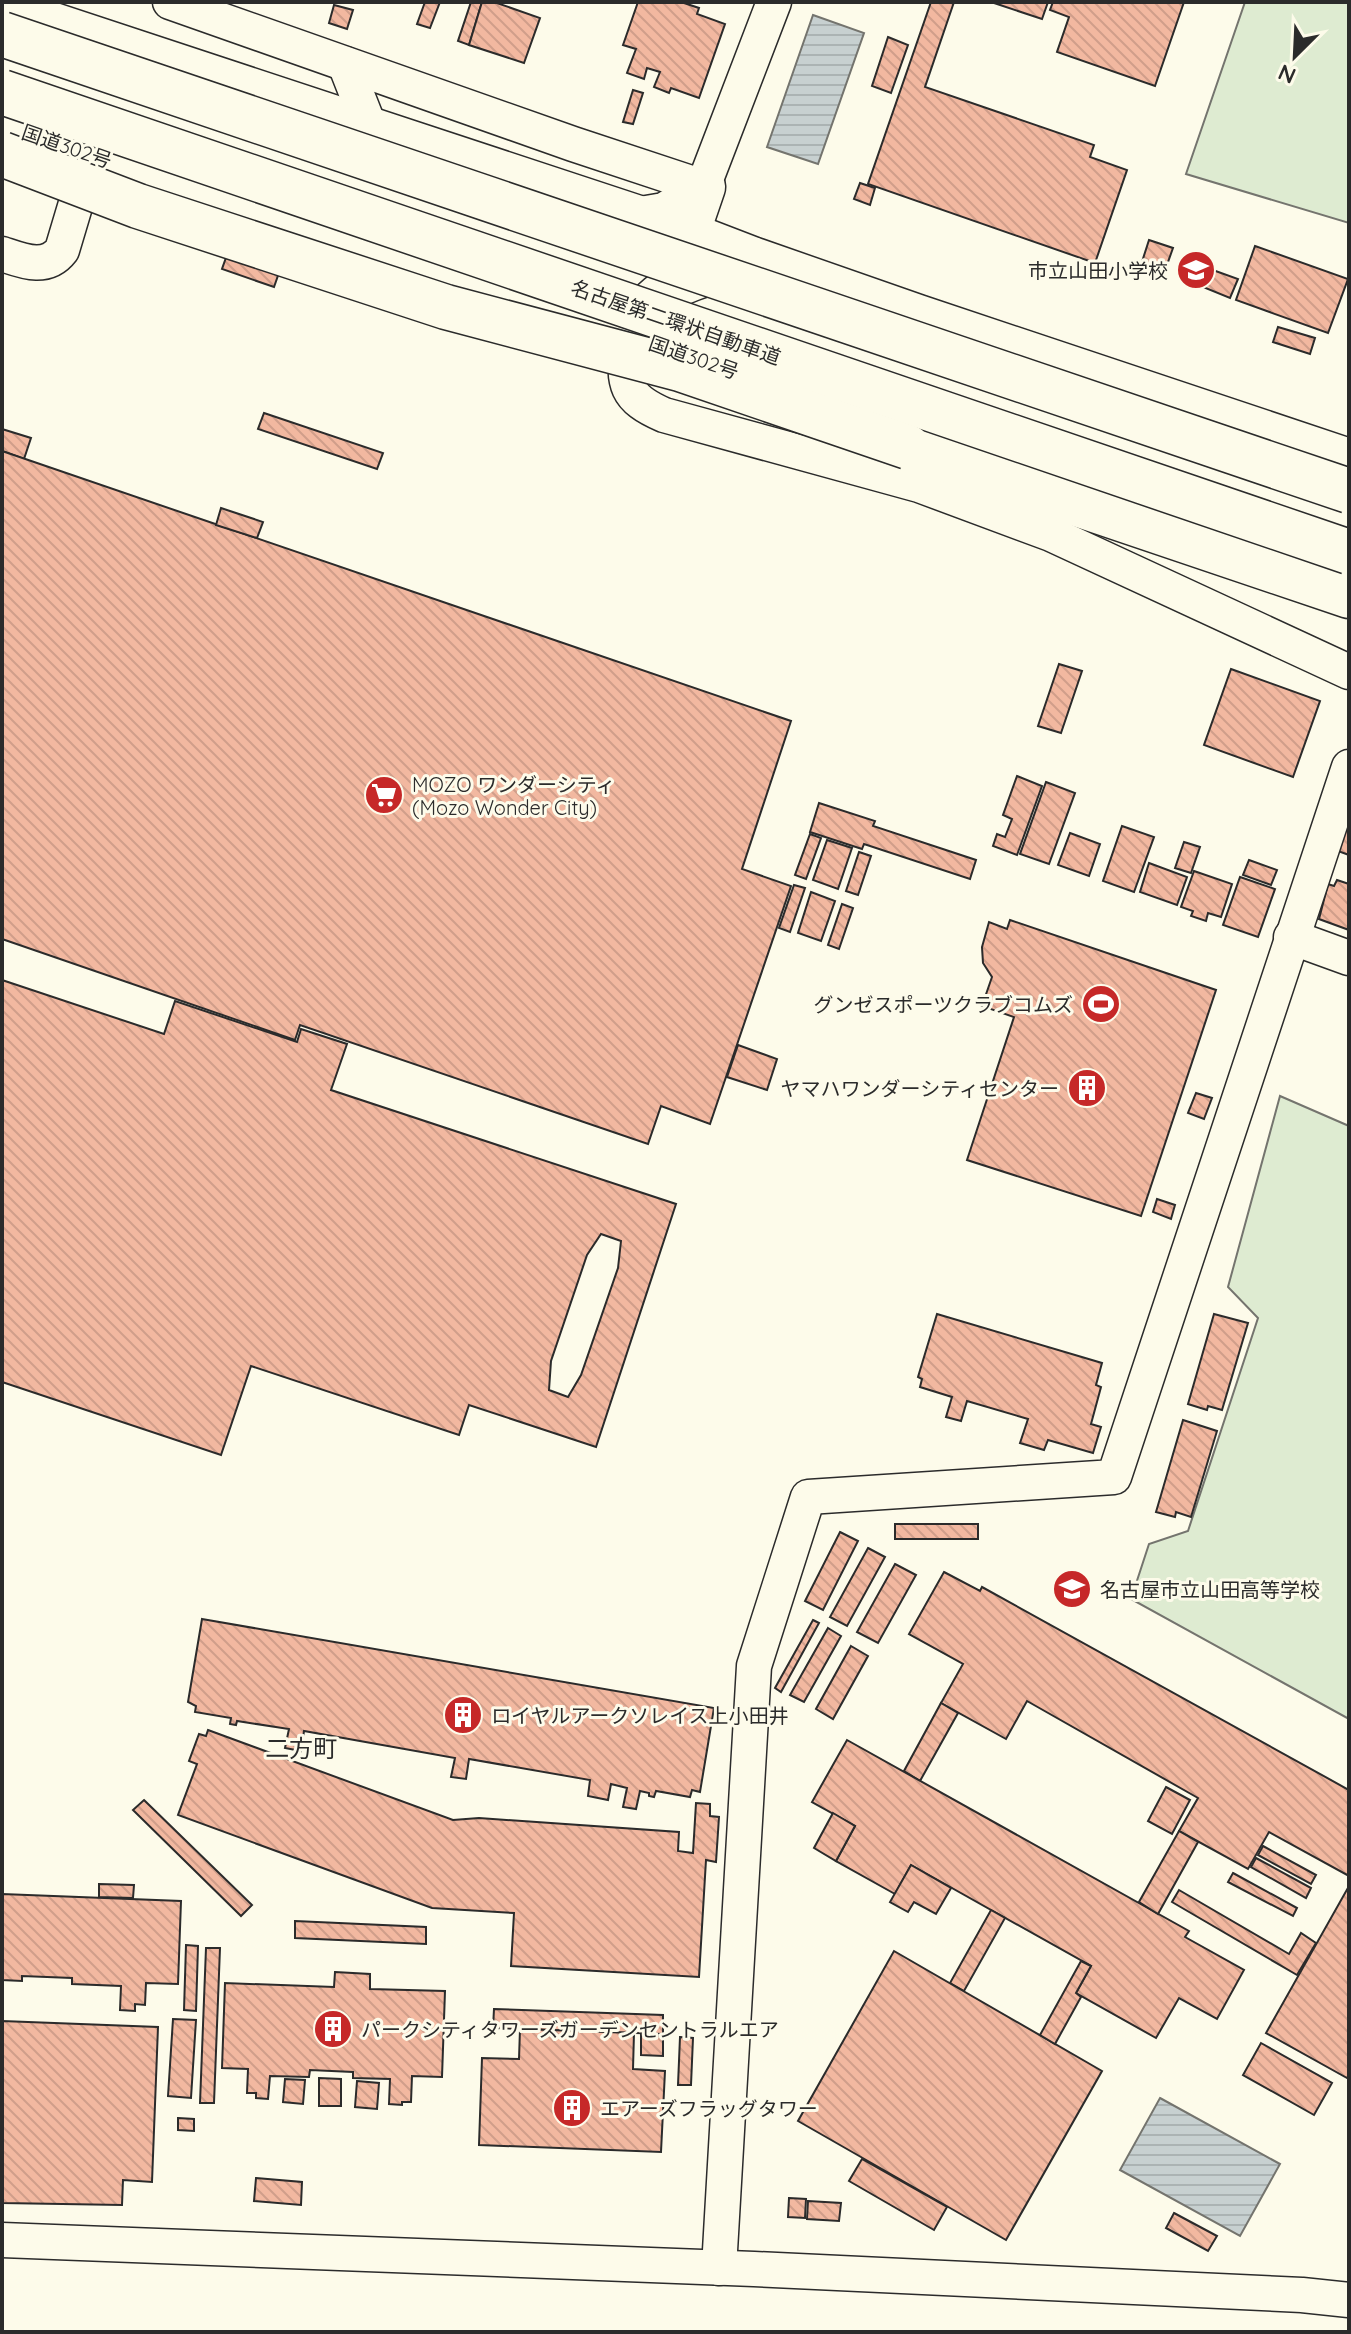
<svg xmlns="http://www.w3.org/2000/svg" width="1351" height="2334" font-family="Quicksand,'Noto Sans JP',sans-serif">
<defs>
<pattern id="water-rules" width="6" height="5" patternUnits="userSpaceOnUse" patternTransform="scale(2)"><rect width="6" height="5" fill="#c7d0d0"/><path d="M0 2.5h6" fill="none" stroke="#abb3b3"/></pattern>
<pattern id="building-back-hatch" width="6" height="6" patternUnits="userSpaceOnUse" patternTransform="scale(2)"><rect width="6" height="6" fill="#f2b8a0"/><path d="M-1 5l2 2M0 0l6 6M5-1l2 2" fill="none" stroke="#d09e8a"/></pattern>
</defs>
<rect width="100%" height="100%" fill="#fdfbea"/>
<g fill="#deebd1" stroke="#74746e" stroke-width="2">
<path d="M1245,2H1349V223L1186,174Z"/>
<path d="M1280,1096L1349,1126V1719L1131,1599L1149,1544L1188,1531L1258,1318L1228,1287Z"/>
</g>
<g fill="url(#water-rules)" stroke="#74746e" stroke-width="2">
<path d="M813,15L864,33L818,164L767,147Z"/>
<path d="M1160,2098L1280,2164L1240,2236L1120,2170Z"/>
</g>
<g fill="url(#building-back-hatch)" stroke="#2b2b2b" stroke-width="2" fill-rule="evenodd">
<path d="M425,2H440L430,28L417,24Z"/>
<path d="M471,2H482L469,45L458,41Z"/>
<path d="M482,2H494L540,18L524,63L469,45Z"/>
<path d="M638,2H681L699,8L697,14L725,24L699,98L671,88L669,93L654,87L660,72L647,68L644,79L627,73L636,49L623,45Z"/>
<path d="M931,2H954L925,87L1094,145L1090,157L1127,170L1095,263L868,184Z"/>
<path d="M991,2H1048L1042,19Z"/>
<path d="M1053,2H1184L1155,86L1057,52L1069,17L1050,10Z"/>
<path d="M334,5L353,10L347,29L329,23Z"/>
<path d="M888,37L908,45L891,93L872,86Z"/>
<path d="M633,90L643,93L633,124L623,122Z"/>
<path d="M860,183L875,188L870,205L854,199Z"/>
<path d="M242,212L294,230L274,287L222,269Z"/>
<path d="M1149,240L1173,248L1163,276L1140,268Z"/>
<path d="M1255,246L1348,279L1328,333L1236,300Z"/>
<path d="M1210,269L1238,279L1230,298L1203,287Z"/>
<path d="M1278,327L1315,338L1310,354L1273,342Z"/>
<path d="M264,413L383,453L377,469L258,429Z"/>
<path d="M2,429L31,438L24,459L2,451Z"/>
<path d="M2,451L791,721L742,869L791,886L710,1124L661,1106L648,1144L300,1025L295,1040L2,939Z"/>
<path d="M221,508L263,522L257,538L216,525Z"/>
<path d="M1059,664L1082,671L1061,733L1038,726Z"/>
<path d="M1231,669L1320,701L1293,777L1204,745Z"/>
<path d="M1017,776L1042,786L1017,855L993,846L997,834L1005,837L1012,819L1003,815Z"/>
<path d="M1046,782L1075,793L1049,864L1020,854Z"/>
<path d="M819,803L875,821L873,826L976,860L970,879L864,844L862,849L810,832Z"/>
<path d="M1343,824L1349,826V855L1335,850Z"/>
<path d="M1122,826L1154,837L1134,892L1103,881Z"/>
<path d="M1070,833L1100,844L1089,876L1058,865Z"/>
<path d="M810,834L821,838L806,879L795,875Z"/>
<path d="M827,840L852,848L838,889L813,880Z"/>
<path d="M1184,842L1200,847L1191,873L1175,868Z"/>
<path d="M859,852L871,856L858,895L846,891Z"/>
<path d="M1249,860L1277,870L1271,885L1243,875Z"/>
<path d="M1149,863L1187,877L1177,905L1140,892Z"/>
<path d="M1194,871L1232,884L1221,917L1208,913L1206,921L1191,916L1193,911L1181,907Z"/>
<path d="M1240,877L1275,889L1258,937L1223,925Z"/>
<path d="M1337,880L1349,884V930L1319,919L1328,884L1334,886Z"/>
<path d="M794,885L805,888L790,932L779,928Z"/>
<path d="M811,892L835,901L821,941L798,933Z"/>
<path d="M842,904L853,908L839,949L828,945Z"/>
<path d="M1010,920L1216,990L1141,1216L967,1160L1014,1017L982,1006L992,977L983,963L982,947L989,922L1007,929Z"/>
<path d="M2,980L164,1034L175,1001L297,1042L301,1029L347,1044L331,1090L676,1204L596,1447L469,1405L459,1435L251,1366L221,1455L2,1382ZM601,1234L621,1241L618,1268L581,1375L568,1397L549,1390L551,1361L587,1255Z"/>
<path d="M738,1045L777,1059L767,1090L727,1077Z"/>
<path d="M1196,1093L1212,1098L1204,1119L1188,1113Z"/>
<path d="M1157,1199L1175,1205L1171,1219L1153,1212Z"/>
<path d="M937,1314L1102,1363L1096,1385L1101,1387L1091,1424L1101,1427L1093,1453L1048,1440L1044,1450L1020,1443L1028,1419L967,1401L961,1421L946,1417L952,1397L920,1387L922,1379L918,1377Z"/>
<path d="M1214,1314L1248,1323L1222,1410L1208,1406L1207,1410L1188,1404Z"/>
<path d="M1183,1420L1217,1431L1191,1517L1176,1512L1175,1517L1156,1512Z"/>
<rect x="895" y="1524" width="83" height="15"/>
<path d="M840,1532L858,1541L823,1610L805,1601Z"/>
<path d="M868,1548L885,1557L847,1626L830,1617Z"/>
<path d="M895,1564L916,1575L878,1643L857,1632Z"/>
<path d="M944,1572L980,1591L982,1587L1349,1790V1876L1269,1832L1248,1869L1179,1831L1198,1798L1027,1701L1006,1739L941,1703L963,1664L909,1634Z"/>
<path d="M202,1619L714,1708L700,1792L692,1790L690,1797L656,1791L654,1797L649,1796V1793L640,1791L636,1809L623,1807L627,1788L611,1784L608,1800L588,1796L590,1780L469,1759L466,1779L451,1777L455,1758L304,1731L301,1751L285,1748L289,1729L237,1721L236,1725L230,1724L231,1718L195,1712L196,1706L188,1702Z"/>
<path d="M813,1620L819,1623L781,1692L775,1688Z"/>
<path d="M828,1628L841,1636L804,1702L790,1695Z"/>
<path d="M851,1646L868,1656L833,1719L816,1709Z"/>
<path d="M941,1703L958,1713L920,1781L904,1771Z"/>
<path d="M208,1730L453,1820L479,1818L679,1832L678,1851L693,1853L696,1803L710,1804V1816L719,1817L716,1862L706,1860L699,1977L511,1966L514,1913L432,1908L178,1815L197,1764L189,1761L199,1734L206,1736Z"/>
<path d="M847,1740L1189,1931L1185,1937L1244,1970L1217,2019L1179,1998L1156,2038L1076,1993L1091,1966L911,1865L895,1894L836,1861L855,1826L812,1802Z"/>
<path d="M1166,1787L1190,1800L1172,1834L1148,1821Z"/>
<path d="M144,1800L252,1905L241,1916L133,1810Z"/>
<path d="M833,1813L855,1826L836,1861L814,1848Z"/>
<path d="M1179,1831L1198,1842L1158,1914L1139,1902Z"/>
<path d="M1263,1846L1316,1875L1311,1884L1258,1855Z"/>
<path d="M1256,1858L1311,1888L1306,1898L1251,1867Z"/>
<path d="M911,1865L951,1888L936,1914L914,1902L908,1912L890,1902Z"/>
<path d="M1233,1873L1297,1908L1293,1916L1228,1882Z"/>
<path d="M99,1884L134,1885L133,1898L99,1897Z"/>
<path d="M1349,1886V2075L1347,2078L1266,2033Z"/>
<path d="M1179,1890L1289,1954L1301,1933L1316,1943L1297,1975L1172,1902Z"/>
<path d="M2,1894L181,1901L178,1984L146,1983L145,2005L135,2004V2011L120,2010L121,1986L72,1984V1978L22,1976V1981L2,1980Z"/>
<path d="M991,1910L1005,1918L964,1991L950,1983Z"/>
<path d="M295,1921L426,1927V1944L295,1938Z"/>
<path d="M186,1945L198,1946L196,2011L184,2010Z"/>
<path d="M206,1948H220L214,2103H200Z"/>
<path d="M894,1951L1102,2071L1006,2240L798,2121Z"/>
<path d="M1081,1961L1091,1966L1076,1993L1081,1997L1055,2044L1040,2035Z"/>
<path d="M335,1972L370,1974V1989L445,1991L442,2077L412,2076L411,2102H402V2105L389,2104L390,2079L353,2078V2072L310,2070L309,2077L270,2076L268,2099L256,2098V2093H247L248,2069L222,2068L225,1983L334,1987Z"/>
<path d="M494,2009L663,2015V2034L493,2028Z"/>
<path d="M173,2019L196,2020L191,2098L168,2096Z"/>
<path d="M2,2021L158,2027L152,2182L123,2180L122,2205L2,2203Z"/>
<path d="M520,2029L634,2033L633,2069L665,2071L661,2152L479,2145L482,2058L519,2059Z"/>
<path d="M641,2035L663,2036V2056L641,2055Z"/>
<path d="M680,2037L693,2038L691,2085H678Z"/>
<path d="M1261,2043L1332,2083L1314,2115L1243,2075Z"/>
<path d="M319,2078L341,2079V2106H319Z"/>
<path d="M285,2079L305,2080L303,2104L283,2102Z"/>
<path d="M357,2081L379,2083L377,2109L355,2107Z"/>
<path d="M178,2118L194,2119V2131L178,2130Z"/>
<path d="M862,2159L947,2207L934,2230L849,2181Z"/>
<path d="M256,2178L302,2182L301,2205L254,2201Z"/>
<path d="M789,2198L806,2199L805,2218L788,2217Z"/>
<path d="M808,2201L841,2203L839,2221L807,2219Z"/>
<path d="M1174,2213L1217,2236L1208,2251L1166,2228Z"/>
</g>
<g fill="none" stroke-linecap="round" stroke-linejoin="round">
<g stroke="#2b2b2b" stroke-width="37">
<g id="minor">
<path d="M170,2L573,144L703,187"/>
<path d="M345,64L370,128"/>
<path d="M629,216L664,210L703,187L774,2"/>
<path d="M2,254C23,261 46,271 62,250L85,173L93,164"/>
<path d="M627,344C623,385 625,398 664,415L919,485L1051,534L1349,672"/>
<path d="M1291,937L1349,958"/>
<path d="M2,2240L754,2269L1302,2295L1349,2300"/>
<path d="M719,2268L754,1666L808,1497L1114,1477L1349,767"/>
</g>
</g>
<g stroke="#2b2b2b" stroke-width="47">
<g id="trunk">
<path d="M2,8L687,234L752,259L918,317L1349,461"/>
<path d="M2,124L533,307L627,344C648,289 679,282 731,266"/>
<path d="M667,253L687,234L703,187"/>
</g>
</g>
<g stroke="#2b2b2b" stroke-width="47">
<path id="motorway" d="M908,447L1349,596"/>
</g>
<use href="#minor" stroke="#fdfbea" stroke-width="34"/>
<use href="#trunk" stroke="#fdfbea" stroke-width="44"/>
<use href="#motorway" stroke="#fdfbea" stroke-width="44"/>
<g stroke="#2b2b2b" stroke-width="47" stroke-linecap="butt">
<g id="motorway-bridge">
<path d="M2,34L1349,491"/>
<path d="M2,92L1349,552"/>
<path d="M2,154L138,206L446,307L680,369L908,447"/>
</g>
</g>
<use href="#motorway-bridge" stroke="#fdfbea" stroke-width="44"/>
</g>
<defs>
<g id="school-disc" transform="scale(2)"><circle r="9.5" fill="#c62828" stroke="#fdfbea"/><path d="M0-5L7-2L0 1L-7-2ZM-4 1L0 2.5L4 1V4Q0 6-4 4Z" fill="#fff"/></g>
<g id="supermarket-disc" transform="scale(2)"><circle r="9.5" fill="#c62828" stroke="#fdfbea"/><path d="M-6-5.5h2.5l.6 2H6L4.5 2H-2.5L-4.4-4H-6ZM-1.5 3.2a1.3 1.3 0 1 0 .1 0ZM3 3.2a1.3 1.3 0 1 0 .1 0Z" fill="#fff"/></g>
<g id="stadium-disc" transform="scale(2)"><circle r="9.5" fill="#c62828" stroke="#fdfbea"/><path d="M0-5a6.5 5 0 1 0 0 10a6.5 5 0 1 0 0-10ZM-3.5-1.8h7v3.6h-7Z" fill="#fff"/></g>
<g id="building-disc" transform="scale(2)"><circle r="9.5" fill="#c62828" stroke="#fdfbea"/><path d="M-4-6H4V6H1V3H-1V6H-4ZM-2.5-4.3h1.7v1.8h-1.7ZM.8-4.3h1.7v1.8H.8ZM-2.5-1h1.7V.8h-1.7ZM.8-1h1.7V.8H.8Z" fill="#fff"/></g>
</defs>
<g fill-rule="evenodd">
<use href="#school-disc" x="1196" y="270"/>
<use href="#supermarket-disc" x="384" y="795"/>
<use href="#stadium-disc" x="1101" y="1004"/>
<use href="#building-disc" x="1087" y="1088"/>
<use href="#school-disc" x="1072" y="1589"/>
<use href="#building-disc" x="463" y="1715"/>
<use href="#building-disc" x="333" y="2029"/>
<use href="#building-disc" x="572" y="2108"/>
</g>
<g text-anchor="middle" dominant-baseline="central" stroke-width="6" stroke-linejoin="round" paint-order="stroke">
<g font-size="20" fill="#2b2b2b" stroke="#fdfbea">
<text transform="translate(67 146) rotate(19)">国道302号</text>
<text transform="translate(676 322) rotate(19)">名古屋第二環状自動車道</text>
<text transform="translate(694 357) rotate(19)">国道302号</text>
</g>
<g font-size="20" fill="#2b2b2b" stroke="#fdfbea" text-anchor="start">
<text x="1168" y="270" text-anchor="end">市立山田小学校</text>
<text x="412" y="784">MOZO ワンダーシティ<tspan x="412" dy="23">(Mozo Wonder City)</tspan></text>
<text x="1073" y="1004" text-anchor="end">グンゼスポーツクラブコムズ</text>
<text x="1059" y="1088" text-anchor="end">ヤマハワンダーシティセンター</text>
<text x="1100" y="1589">名古屋市立山田高等学校</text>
<text x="491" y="1715">ロイヤルアークソレイス上小田井</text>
<text x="361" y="2029">パークシティタワーズガーデンセントラルエア</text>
<text x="600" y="2108">エアーズフラッグタワー</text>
</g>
<g font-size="24" fill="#2b2b2b" stroke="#fdfbea">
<text x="301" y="1748">二方町</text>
</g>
</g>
<rect width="1351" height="2334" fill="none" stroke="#2b2b2b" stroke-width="8"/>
<g transform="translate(1295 56) rotate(204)" stroke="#fdfbea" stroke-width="6" paint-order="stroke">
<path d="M0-6L14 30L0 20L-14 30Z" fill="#2b2b2b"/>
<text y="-12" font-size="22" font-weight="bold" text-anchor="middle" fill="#2b2b2b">N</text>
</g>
</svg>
